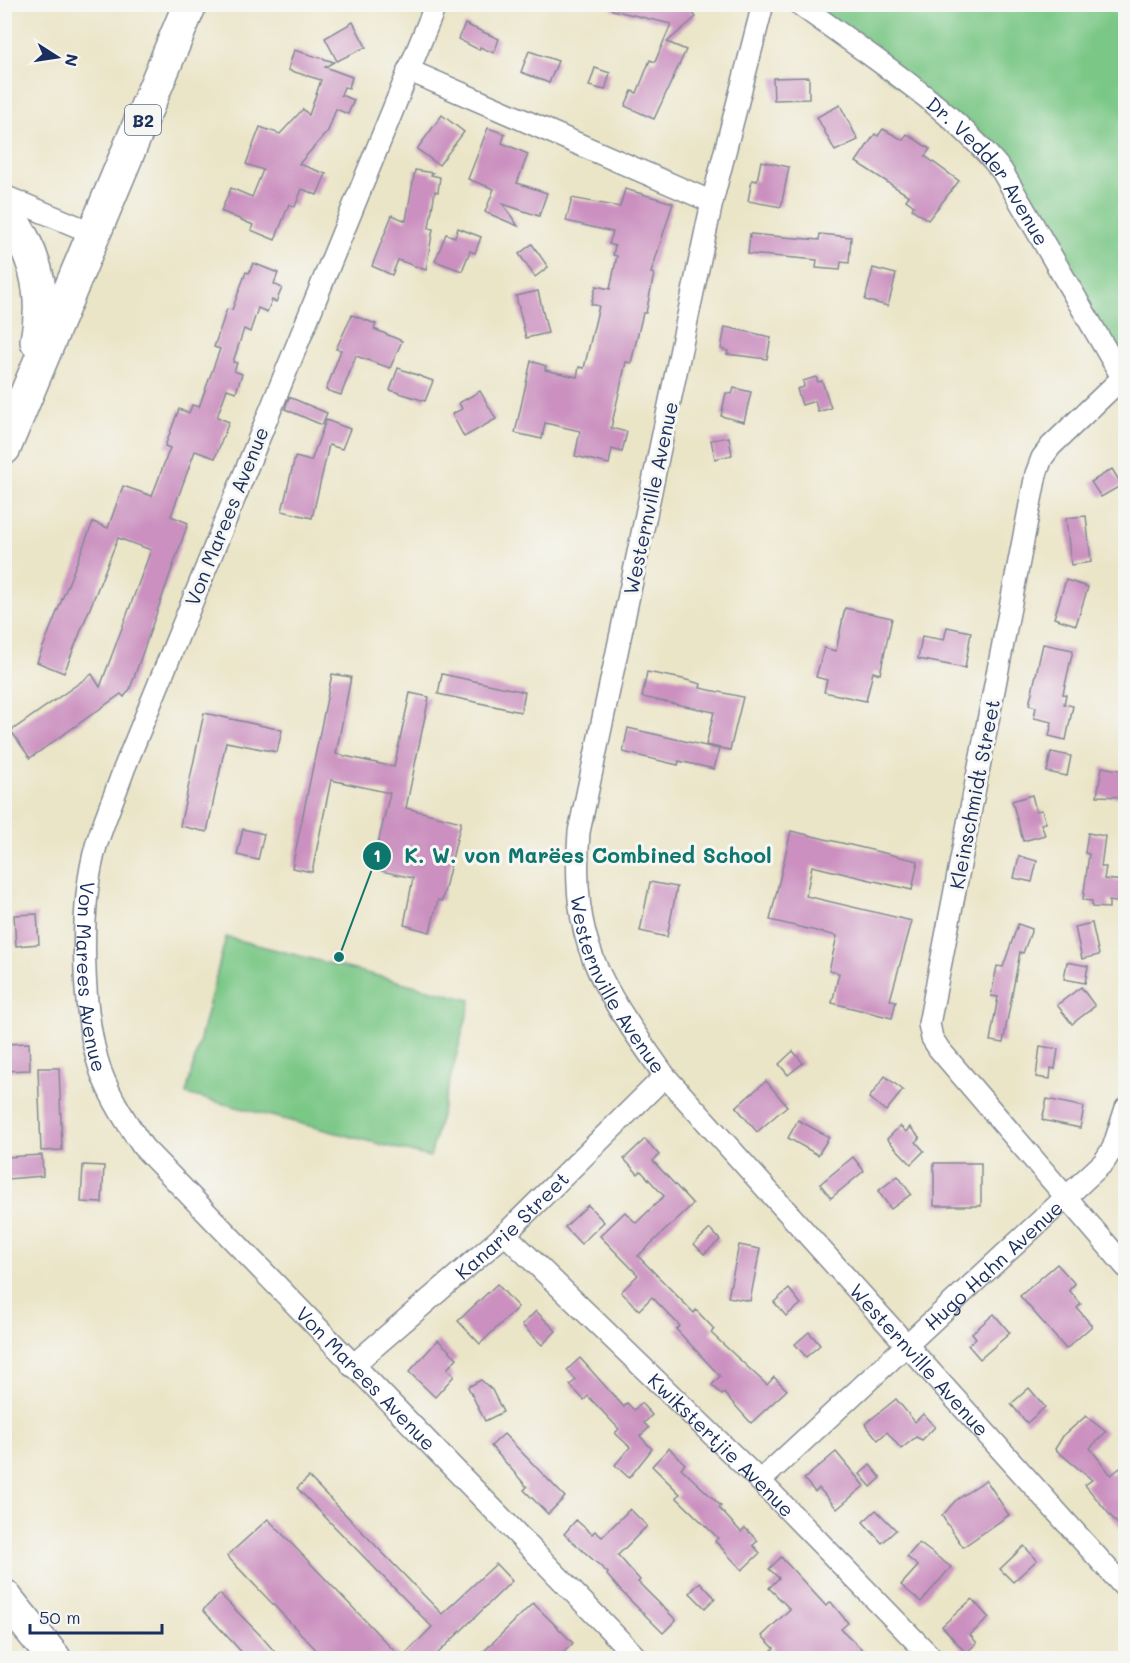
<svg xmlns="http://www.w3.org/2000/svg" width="1130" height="1663" font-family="Mali,sans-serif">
<rect width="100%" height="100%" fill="#f6f6f2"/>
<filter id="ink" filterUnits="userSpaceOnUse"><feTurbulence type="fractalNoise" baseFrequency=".0167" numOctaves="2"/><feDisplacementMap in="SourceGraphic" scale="12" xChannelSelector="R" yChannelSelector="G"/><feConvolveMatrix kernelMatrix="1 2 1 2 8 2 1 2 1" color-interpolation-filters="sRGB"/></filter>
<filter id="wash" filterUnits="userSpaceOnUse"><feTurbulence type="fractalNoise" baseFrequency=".008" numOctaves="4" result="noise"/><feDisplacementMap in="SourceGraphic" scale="24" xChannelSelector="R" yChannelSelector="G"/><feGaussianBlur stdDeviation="1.35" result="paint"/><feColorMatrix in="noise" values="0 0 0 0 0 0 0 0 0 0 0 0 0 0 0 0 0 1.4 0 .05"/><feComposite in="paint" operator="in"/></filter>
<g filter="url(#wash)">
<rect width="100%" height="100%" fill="#ebe5c8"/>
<g fill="#7ac786" stroke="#4a7b72" stroke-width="1.5">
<path d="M799,5H1125V384L1002,171Z"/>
<path d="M226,937L471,1000L430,1157L186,1094Z"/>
</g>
<g id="blocks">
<g fill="#cb90c0">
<path d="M613,4H686L696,17L667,42L686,50L654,119L625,106L632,91L637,93L650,60L655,62L671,24L612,10Z"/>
<path d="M353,22L366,47L337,61L325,38Z"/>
<path d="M465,24L499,39L494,53L480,47L479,50L458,39Z"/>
<path d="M294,50L334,62L325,67L352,77L349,88L344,87L341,95L354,100L348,114L336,109L328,131L299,164L326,174L317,195L302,189L295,207L289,204L275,240L251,230L253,225L221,211L231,188L252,197L263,170L246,164L260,127L280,134L303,109L309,115L321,80L288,70Z"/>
<path d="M529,51L558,61L549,83L521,72Z"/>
<path d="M595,68L610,73L605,90L589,86Z"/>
<path d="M809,77V99L774,100L773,78Z"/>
<path d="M840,105L858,140L835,151L817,117Z"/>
<path d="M442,115L464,132L439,165L417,149Z"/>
<path d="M488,128L505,134L502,143L528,154L517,183L547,193L539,216L503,204L518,226L485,212L494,189L468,179Z"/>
<path d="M883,129L903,140L907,134L930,149L925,156L959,181L928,220L912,209L914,206L906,200L909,196L856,162L875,134L878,136Z"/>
<path d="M761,161L789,167L781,207L748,201L752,180L757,181Z"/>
<path d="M415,170L433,173L431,175L440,177L438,192L435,191L429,228L433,229L426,270L398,260L392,275L372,266L392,215L406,221Z"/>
<path d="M625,189L673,203L651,273L654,274L646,313H643L631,363L626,362L611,428L627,432L622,452L612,449L609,464L575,456L580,431L545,423L542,439L515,433L531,361L546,366L545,370L577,377L579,367L584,368L599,306L591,304L596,286L610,289L617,256L613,255L615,246L609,244L613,232L566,221L572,198L620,207Z"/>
<path d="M458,228L481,237L475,253L470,251L462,271L435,261L446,234L455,237Z"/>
<path d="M750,234L819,240L820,234L851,237L849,263L841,262L840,270L816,268L817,260L748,254Z"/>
<path d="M532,244L548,267L535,277L519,254Z"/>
<path d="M253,263L278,273L274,284L282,288L276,302L272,300L267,312L258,308L250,332L244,329L233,362L237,363L234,371L242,374L236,392L227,389L217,417L229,422L215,458L195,451L171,516L188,523L130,689L124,697L121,694L30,758L11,731L92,674L100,687L151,550L118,538L64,673L37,662L93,522L108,528L123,486L152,496L170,448L165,446L179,409L189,413L192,405L199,407L220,349L214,347L227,309L232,310L246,272L249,273Z"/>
<path d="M873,268L896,274L888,306L865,300Z"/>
<path d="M538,291L548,333L526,338L516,296Z"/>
<path d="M352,315L376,324L374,329L402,341L390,368L356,356L341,395L326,390L341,350L336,349Z"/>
<path d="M725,327L771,337L767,359L727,354L728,351L721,349Z"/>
<path d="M398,368L433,381L425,401L390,390Z"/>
<path d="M816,377L818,382L822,381L831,408L818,412L815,401L802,405L797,389L804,387L803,381Z"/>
<path d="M734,388L751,392L744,422L721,416L726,393L732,394Z"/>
<path d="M480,391L496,419L464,437L452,414L462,409L459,403Z"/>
<path d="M289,397L327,413L322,425L285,409Z"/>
<path d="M326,420L350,429L342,449L329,445L312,518L282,511L295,457L311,461Z"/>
<path d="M729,437L732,455L715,459L711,440Z"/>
<path d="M1112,469L1122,485L1101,497L1091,482Z"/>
<path d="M1086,516L1091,562L1071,565L1066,518Z"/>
<path d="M1066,580L1088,587L1076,625L1054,618Z"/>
<path d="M845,608L892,618L880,674L873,672L866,701L824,692L827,680L816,677L824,648L836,651Z"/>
<path d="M947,627L971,632L965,668L918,659L922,636L944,640Z"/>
<path d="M1043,644L1073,650L1063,694L1066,695L1064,704L1073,706L1066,740L1049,736L1052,722L1034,718L1036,707L1029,705Z"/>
<path d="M647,672L683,679L701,684L700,688L743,697L730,750L706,745L714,712L642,697Z"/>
<path d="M332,674L351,677L336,754L394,767L410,693L429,697L406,808L461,822L442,901L438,900L430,932L404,925L413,878L372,869L390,793L331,780L312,872L292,868Z"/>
<path d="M442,674L525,692L521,712L438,694Z"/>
<path d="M204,713L282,730L277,752L226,742L207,832L180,826Z"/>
<path d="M628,728L719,749L714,769L679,761L678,765L623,752Z"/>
<path d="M1051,752L1071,756L1067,776L1047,772Z"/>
<path d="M1102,767L1125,771L1122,797L1097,796Z"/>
<path d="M1032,795L1036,811L1042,810L1046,823L1041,824L1045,835L1023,841L1012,801Z"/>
<path d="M243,829L264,834L258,860L237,855Z"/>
<path d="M791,831L918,861L912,890L812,866L806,896L912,921L890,1000L896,1001L892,1018L832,1003L839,973L829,971L837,936L770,920Z"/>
<path d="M1088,833L1105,836L1101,867H1106L1104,879L1125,881L1123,903L1109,901V908L1092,907V901L1083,900L1089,854L1085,853Z"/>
<path d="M1019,856L1037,861L1032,882L1014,878Z"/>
<path d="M650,882L677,887L667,937L640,931Z"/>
<path d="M37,914L39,944L16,946L14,915Z"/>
<path d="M1092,923L1099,955L1082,959L1075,927Z"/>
<path d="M1018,924L1032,929L1023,953L1020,952L1003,1043L990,1041L998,997L991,996L997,966L1003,967Z"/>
<path d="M1067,962L1088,966L1085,983L1064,979Z"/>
<path d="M1081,987L1095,1006L1072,1024L1057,1005Z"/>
<path d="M29,1043L30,1070L4,1071V1044Z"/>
<path d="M1040,1046L1058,1049L1055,1069L1051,1068L1050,1079L1036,1077Z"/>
<path d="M793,1051L803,1063L788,1075L779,1064Z"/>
<path d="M38,1068H59L62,1150L41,1151Z"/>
<path d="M885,1076L903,1090L886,1111L869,1098Z"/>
<path d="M766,1081L787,1106L757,1132L736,1107Z"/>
<path d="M1047,1099L1084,1107L1080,1128L1042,1120Z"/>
<path d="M798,1120L829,1137L818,1155L788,1138Z"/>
<path d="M900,1126L906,1132L910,1127L920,1138L916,1142L924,1151L911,1164L887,1139Z"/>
<path d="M645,1139L659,1155L653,1161L693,1204L638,1256L694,1313L696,1310L714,1329L711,1333L767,1385L774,1377L787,1390L751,1423L724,1393L722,1395L712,1385L720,1376L676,1329L680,1326L652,1297L639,1310L621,1292L638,1275L600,1236L625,1212L636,1223L664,1196L641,1171L638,1174L624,1159Z"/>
<path d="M42,1155L43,1176L7,1179L6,1157Z"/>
<path d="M853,1157L864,1171L831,1198L820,1184Z"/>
<rect x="934" y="1163" width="47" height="43"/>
<path d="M83,1165L104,1166L102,1203L81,1202Z"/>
<path d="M898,1176L911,1194L891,1209L878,1191Z"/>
<path d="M588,1205L604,1222L581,1244L565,1227Z"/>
<path d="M710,1229L720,1240L704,1254L694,1244Z"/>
<path d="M739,1245L760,1249L750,1301L728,1297Z"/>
<path d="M1057,1264L1075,1284L1069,1290L1081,1304L1077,1308L1092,1326L1066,1349L1020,1296Z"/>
<path d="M497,1284L518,1307L480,1344L458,1321Z"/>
<path d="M789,1289L801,1304L786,1316L774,1302Z"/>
<path d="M536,1311L556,1331L542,1345L522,1325Z"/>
<path d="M994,1314L1010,1333L980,1359L968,1345L976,1338L972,1333Z"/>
<path d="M809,1332L820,1345L806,1357L795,1344Z"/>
<path d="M438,1340L457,1358L447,1369L454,1376L435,1397L409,1372Z"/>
<path d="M580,1358L624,1407L627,1403L634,1410L641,1403L652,1415L644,1423L649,1428L640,1436L652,1449L629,1478L615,1465L630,1447L615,1433L619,1429L588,1396L584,1400L570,1385L576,1380L567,1370Z"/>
<path d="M481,1380L492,1390L503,1412L485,1421L468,1387Z"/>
<path d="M1029,1388L1045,1407L1027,1423L1011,1404Z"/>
<path d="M896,1399L915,1422L923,1414L935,1427L922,1440L916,1437L901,1449L887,1432L878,1440L865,1424Z"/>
<path d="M1086,1416L1106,1432L1090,1448L1111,1475L1120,1468L1125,1475V1533L1085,1485L1092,1480L1055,1449L1063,1436Z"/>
<path d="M504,1434L565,1497L548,1514L524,1490L527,1487L491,1446Z"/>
<path d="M669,1448L685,1464L681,1468L721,1506L719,1508L741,1532L745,1528L758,1541L753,1545L760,1553L742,1570L715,1541L718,1538L676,1497L680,1494L652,1466Z"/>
<path d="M836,1452L864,1486L837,1509L819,1488L815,1492L804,1479Z"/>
<path d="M870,1465L881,1478L871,1487L860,1474Z"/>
<path d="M309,1477L442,1614L496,1564L512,1581L432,1659H325L227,1556L268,1519L401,1658L432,1627L297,1488Z"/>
<path d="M986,1480L1009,1515L963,1547L942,1516L955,1501Z"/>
<path d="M630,1509L647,1526L618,1555L640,1580L638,1582L676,1620L663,1633L620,1590L607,1575L608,1573L564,1534L576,1520L592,1534L595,1531L602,1537Z"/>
<path d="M876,1510L896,1530L882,1543L863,1522Z"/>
<path d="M919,1543L951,1567L921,1602L901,1585L918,1566L907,1557Z"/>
<path d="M1024,1546L1037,1560L1013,1582L1000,1569Z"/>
<path d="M781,1557L826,1606L831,1602L848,1623L841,1629L872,1659H764L774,1648L762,1636L790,1609L769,1588L779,1578L769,1569Z"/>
<path d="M700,1582L715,1598L705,1608L690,1593Z"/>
<path d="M220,1594L261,1636L281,1659H248L203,1610Z"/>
<path d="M972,1599L989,1618L970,1635L977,1643L966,1653L942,1626Z"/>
<path d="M533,1603L573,1643L557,1659H476Z"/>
</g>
</g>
</g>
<g filter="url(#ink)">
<use href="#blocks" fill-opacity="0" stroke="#838a93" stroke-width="1.5"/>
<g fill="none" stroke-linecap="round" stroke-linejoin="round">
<g stroke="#838a93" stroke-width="24">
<g id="street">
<path id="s1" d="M436,4L124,769C115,795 104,820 96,846C79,906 81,1013 101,1072C111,1099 127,1123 143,1147L637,1658"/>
<path id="s2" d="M763,4L712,202L579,832C570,946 602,987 665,1076L1126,1589"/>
<path id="s3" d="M799,4C870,56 946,103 1002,171L1126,384"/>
<path d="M408,70L712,202"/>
<path d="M4,196L93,233"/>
<path d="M1122,378L1051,446L1042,458L1036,474L929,1024L932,1038L939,1049L1126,1267"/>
<path id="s4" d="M505,1234L760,1481L932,1658"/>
<path id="s5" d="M352,1366L505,1234L665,1076"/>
<path id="s6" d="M760,1481L1104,1162L1113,1148L1126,1108"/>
</g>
</g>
<g stroke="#838a93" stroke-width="36">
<g id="highway">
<path d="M4,209C34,250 47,290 37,341"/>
<path d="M4,448L190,4"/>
<path d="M4,1596L54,1658"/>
</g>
</g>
<use href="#street" stroke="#fff" stroke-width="21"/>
<use href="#highway" stroke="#fff" stroke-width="33"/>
</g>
</g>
<g text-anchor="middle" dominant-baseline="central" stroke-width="6" stroke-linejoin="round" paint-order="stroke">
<rect fill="#f6f6f2" stroke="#5d6b8a" stroke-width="1.5" x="125" y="105" width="36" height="30" rx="4.5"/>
<g font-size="18" font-weight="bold" fill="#1b2f5e">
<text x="143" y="120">B2</text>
</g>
<g font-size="20" fill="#1b2f5e" stroke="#f6f6f2">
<text stroke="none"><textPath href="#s3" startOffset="255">Dr. Vedder Avenue</textPath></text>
<text transform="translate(650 498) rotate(-78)">Westernville Avenue</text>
<text transform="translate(226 516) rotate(-68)">Von Marees Avenue</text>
<text transform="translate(974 794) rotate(-79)">Kleinschmidt Street</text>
<text stroke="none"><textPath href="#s1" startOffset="1040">Von Marees Avenue</textPath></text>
<text stroke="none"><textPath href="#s2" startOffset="1010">Westernville Avenue</textPath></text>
<text stroke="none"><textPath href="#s5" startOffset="213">Kanarie Street</textPath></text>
<text stroke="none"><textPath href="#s6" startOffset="318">Hugo Hahn Avenue</textPath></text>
<text stroke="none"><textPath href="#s2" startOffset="1496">Westernville Avenue</textPath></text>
<text stroke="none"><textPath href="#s1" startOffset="1544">Von Marees Avenue</textPath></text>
<text stroke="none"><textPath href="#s4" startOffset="302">Kwikstertjie Avenue</textPath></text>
</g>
</g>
<path fill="none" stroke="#0f766e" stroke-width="2" d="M339 957L377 856"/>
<g fill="#0f766e" stroke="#f6f6f2" stroke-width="2">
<circle cx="339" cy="957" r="6"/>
<circle cx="377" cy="856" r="15"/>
</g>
<g font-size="18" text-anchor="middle" font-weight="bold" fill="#fff">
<text x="377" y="862">1</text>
</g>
<g font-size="21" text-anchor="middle" font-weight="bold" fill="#0f766e" stroke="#f6f6f2" stroke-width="6" stroke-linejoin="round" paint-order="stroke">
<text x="588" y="863">K. W. von Marëes Combined School</text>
</g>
<rect width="1130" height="1663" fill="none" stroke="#f6f6f2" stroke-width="24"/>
<g transform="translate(57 57) rotate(102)" stroke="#f6f6f2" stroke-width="4.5" paint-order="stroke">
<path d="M0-4.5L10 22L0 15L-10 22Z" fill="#1b2f5e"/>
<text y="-9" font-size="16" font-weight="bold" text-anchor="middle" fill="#1b2f5e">N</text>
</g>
<path d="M30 1624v9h132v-9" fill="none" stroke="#1b2f5e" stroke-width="3"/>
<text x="39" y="1624" font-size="18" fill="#1b2f5e" stroke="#f6f6f2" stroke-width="4.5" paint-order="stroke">50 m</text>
</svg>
